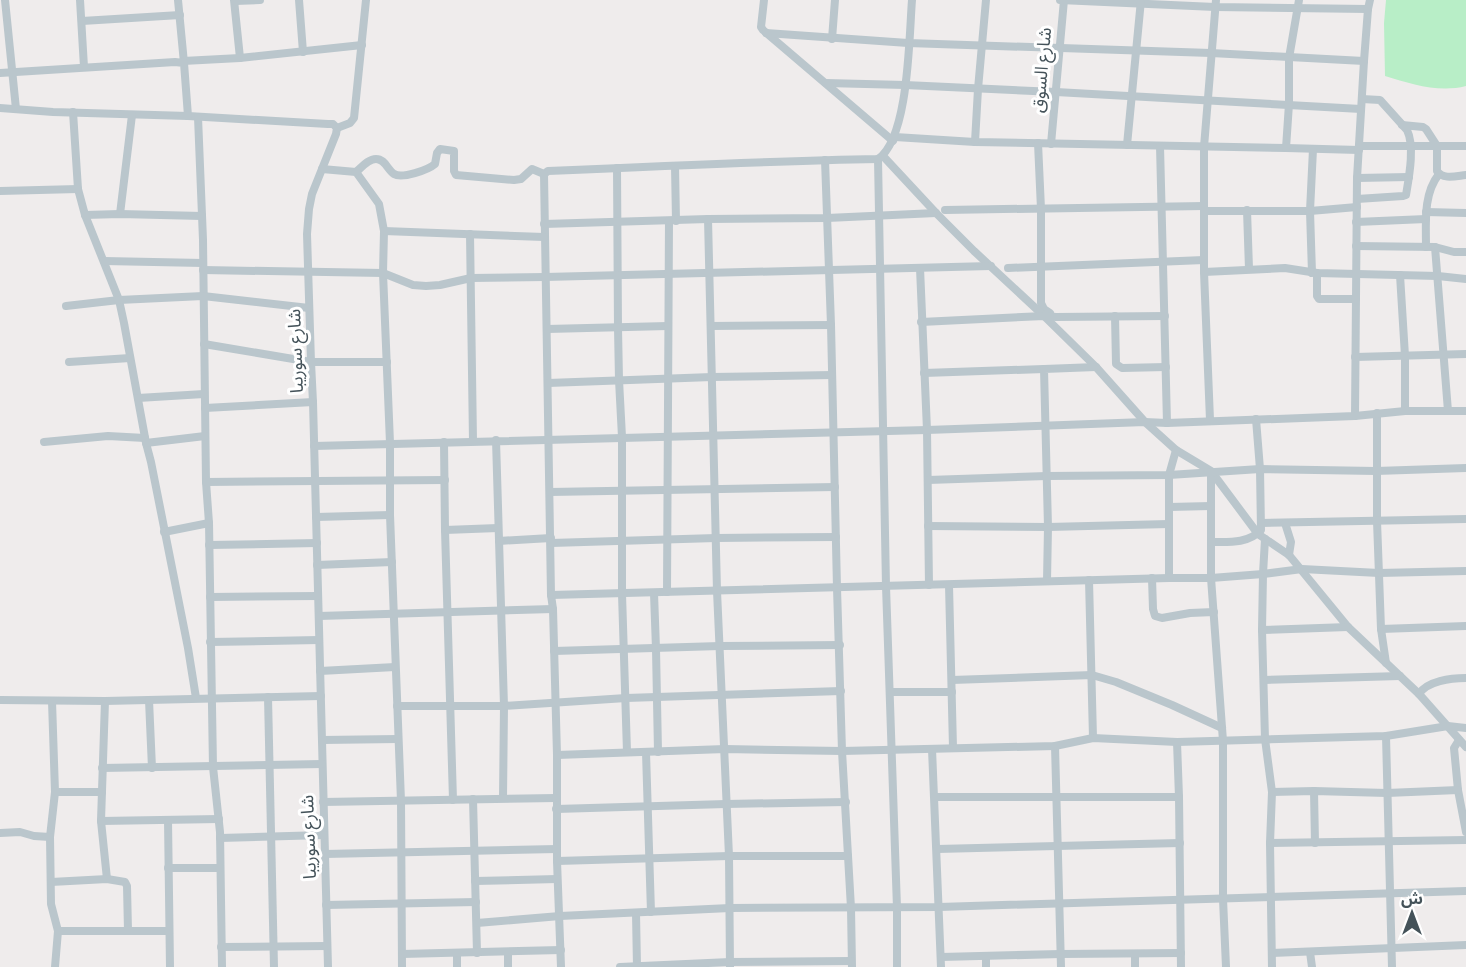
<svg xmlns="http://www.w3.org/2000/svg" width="1466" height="967" font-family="'Titillium Web','Noto Sans Arabic',sans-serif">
<rect width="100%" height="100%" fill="#efecec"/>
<path fill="#b8eec7" d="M1386,0H1466V86C1439,93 1411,84 1385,76L1384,23Z"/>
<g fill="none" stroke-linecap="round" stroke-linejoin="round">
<g stroke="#bac6cc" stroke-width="8">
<path d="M5,0L16,109"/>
<path d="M80,0L84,67"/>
<path d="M178,0L184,63"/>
<path d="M234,0L240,58"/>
<path d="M299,0L303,52"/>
<path d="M764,0L761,27L763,30L893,141"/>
<path d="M1060,0L1215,7L1368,9"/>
<path d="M235,1L260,0"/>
<path d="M82,21L180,15"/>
<path d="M766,33L908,43L1211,53L1364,61"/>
<path d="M832,39L835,0"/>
<path d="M183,61L240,58L362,45"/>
<path d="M0,73L175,62L184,63L188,116L328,124H333L337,128L336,134L312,194L309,209L307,234L311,362L313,402L328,967"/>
<path d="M826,83L905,85L1056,92L1361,109"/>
<path d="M0,108L53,112L188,116"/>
<path d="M73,112L78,189L85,215L119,300L124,323L146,443L151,462L188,648L196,698"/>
<path d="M198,117L203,240L206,482L209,523L213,767L220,832L222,967"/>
<path d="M1402,125L1423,127L1426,129L1437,146V171C1443,180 1456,176 1466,175"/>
<path d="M337,128L350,123L354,118L366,0"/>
<path d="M895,137L975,142L1286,148L1359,150"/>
<path d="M975,142L978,89L986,0"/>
<path d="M1038,143L1041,209V303L1044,309L1050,313"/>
<path d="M1051,144L1064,0"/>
<path d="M1127,145L1141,0"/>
<path d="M1160,146L1167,423"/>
<path d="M1359,146H1466"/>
<path d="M1286,148L1289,104V58L1299,0"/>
<path d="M883,156L936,213L974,251L1044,316L1096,367L1145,422L1176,450L1211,471L1258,534L1289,555L1348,627L1419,694L1466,747"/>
<path d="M878,159L886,586L897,908V967"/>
<path d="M825,160L831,325L837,588L842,751L851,908L852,967"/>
<path d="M675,166L676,221"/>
<path d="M617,168L618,328L619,380L622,437V594L627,752"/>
<path d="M322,169L356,172L379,204L384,231L383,273L390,443V515L401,801L402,967"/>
<path d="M356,172C361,168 368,159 376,159C385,159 387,169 394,174C402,179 428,170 435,164L437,153L440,149L454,151V171L456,175L514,180L521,179L532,169L544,174L548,171C658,166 768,161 878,159C909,138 909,37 912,0"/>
<path d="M544,174L551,595L553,609L557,755V861L561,967"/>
<path d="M1357,178L1409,177"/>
<path d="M0,191L78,189"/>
<path d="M1357,199L1403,196L1406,195C1409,177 1415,146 1407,130L1380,100L1362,99"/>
<path d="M945,210L1204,206"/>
<path d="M1247,210L1249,269"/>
<path d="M1204,211H1310L1357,207"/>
<path d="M1426,212L1466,213"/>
<path d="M120,214L132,115"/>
<path d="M85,215L120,214L202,216"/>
<path d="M708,219L717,591L729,856L730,967"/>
<path d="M1356,222L1426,219"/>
<path d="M544,224L708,219L827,218L936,213"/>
<path d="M384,231L544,237"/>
<path d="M470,234L473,441"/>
<path d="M1356,246L1435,247L1454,252H1466"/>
<path d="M1426,247C1426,223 1423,194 1439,174"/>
<path d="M1435,247L1448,411"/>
<path d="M104,261L203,263"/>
<path d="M920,268L927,430L929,585"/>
<path d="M1008,268L1204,260"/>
<path d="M203,270L383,273L413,285L426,286L440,285L471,278L545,277L991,266"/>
<path d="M1204,272L1285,268L1317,273L1438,276L1466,279"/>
<path d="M1312,273L1310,211L1313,149"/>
<path d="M1317,273V296L1319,299H1356"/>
<path d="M1400,275L1405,356V411"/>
<path d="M66,306L119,300L203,296L309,308"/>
<path d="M1115,316L1116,364L1122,368L1166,367"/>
<path d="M921,322L1044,316L1056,317L1165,316"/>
<path d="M711,326L831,325"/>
<path d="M547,329L668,326"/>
<path d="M204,344L311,362H387"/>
<path d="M1355,357L1466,354"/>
<path d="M69,362L130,358"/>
<path d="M924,373L1044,369"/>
<path d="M548,383L712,377L832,375"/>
<path d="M138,398L204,394"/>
<path d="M205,408L313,402"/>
<path d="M1377,413V521L1381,629L1386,663"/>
<path d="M1355,416L1357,178L1364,61L1368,9L1370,0"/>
<path d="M1210,420L1204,272V147L1216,0"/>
<path d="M496,440L504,706L503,798"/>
<path d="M44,442L108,436L145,438"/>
<path d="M444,442L445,530L453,800"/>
<path d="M146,443L205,436"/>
<path d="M314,446L927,430L1145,422L1167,423L1355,416L1405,411H1466"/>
<path d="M1211,472V578L1223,741V899L1226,967"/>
<path d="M928,480L1047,476L1169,475L1260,469L1376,471L1466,468"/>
<path d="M206,482L445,480"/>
<path d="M550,492L835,487"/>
<path d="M1169,507L1211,506"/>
<path d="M316,517L390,515"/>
<path d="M1261,523L1466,519"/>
<path d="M1285,523L1291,542L1289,555"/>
<path d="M928,526L1048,527L1169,524"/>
<path d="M445,530L498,528"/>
<path d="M164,532L209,523"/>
<path d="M1265,539L1263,574L1262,630L1265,739L1272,792L1270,843L1272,967"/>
<path d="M499,541L551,538"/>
<path d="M1211,542C1228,542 1248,544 1261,530L1260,469L1256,419"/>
<path d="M551,543L716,538L836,537"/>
<path d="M209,545L317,543"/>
<path d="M317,565L392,562"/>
<path d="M1152,578L1153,609L1155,616L1162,618L1190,613L1214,612"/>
<path d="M1169,578V475L1176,450"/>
<path d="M1089,580L1093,738"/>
<path d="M1047,581L1048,527L1044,369L1096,367"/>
<path d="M949,585L953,748"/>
<path d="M667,592L669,221"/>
<path d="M654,593L656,649L658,752"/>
<path d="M551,595L1169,578H1211L1263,574L1302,569L1379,573L1466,571"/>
<path d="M210,597L318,596"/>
<path d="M319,616L553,609"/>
<path d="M1381,629L1466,626"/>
<path d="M1262,630L1348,627"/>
<path d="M210,642L319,640"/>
<path d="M554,651L720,646L840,645"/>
<path d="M320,671L395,667"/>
<path d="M952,680L1092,675L1116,682L1172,705L1222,728"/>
<path d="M1264,680L1400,676"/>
<path d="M890,692H952"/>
<path d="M1419,694C1427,681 1451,678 1466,678"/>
<path d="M268,697L274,967"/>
<path d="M0,700L105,701L321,696"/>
<path d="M149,700L152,768"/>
<path d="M52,701L55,792L50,837L51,904L58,931L55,967"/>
<path d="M105,701L101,821L107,879"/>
<path d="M397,706H504L626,698L841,691"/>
<path d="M1386,736L1392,967"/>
<path d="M322,740L398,739"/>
<path d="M1459,740L1454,748L1458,790L1466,832"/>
<path d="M1177,742L1179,797L1181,967"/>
<path d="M1055,746L1061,967"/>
<path d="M932,749L941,967"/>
<path d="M646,752L651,912"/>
<path d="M557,755L725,749L842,751L1055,746L1093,738L1177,742L1386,736L1448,726L1466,728"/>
<path d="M102,768L322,764"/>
<path d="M1314,791L1315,843"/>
<path d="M55,792H102"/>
<path d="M1272,792L1314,791L1387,793L1458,790"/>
<path d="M935,797H1179"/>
<path d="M473,799L477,953"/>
<path d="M323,802L556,798"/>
<path d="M556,809L726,804L846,802"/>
<path d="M168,820L170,967"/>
<path d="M101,821L219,819"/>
<path d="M0,833L20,832L34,836L50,837"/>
<path d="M220,838L324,835"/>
<path d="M1270,843L1466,840"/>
<path d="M937,849L1180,843"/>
<path d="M325,854L557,849"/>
<path d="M557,861L729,856H848"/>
<path d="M168,868H220"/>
<path d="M475,881L557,879"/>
<path d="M51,882L107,879L125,882L127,886L128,931"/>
<path d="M326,905L476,902"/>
<path d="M636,913L637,967"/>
<path d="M477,923L560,916L730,908L939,907L1466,891"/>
<path d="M58,931H169"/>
<path d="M221,947L327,946"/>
<path d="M508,952V967"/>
<path d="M1310,952L1312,967"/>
<path d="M457,953V967"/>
<path d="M1272,953L1466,945"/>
<path d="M402,954L561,950"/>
<path d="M1135,954V967"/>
<path d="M986,956V967"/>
<path d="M941,957L1061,954L1181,953"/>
<path d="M620,967L730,962L851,961"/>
</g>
</g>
<g text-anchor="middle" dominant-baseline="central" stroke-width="6" stroke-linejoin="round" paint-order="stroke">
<g font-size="18" fill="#445259" stroke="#fff">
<text transform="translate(1041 70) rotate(-85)">شارع السوق</text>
<text transform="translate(295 351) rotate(-92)">شارع سوريبا</text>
<text transform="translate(308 837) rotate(-92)">شارع سوريبا</text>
</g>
</g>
<g transform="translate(1412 913)" stroke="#ffffff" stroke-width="4.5" paint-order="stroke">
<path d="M0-4.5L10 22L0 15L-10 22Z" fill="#445259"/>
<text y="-9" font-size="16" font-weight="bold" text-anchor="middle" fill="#445259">ش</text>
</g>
</svg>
